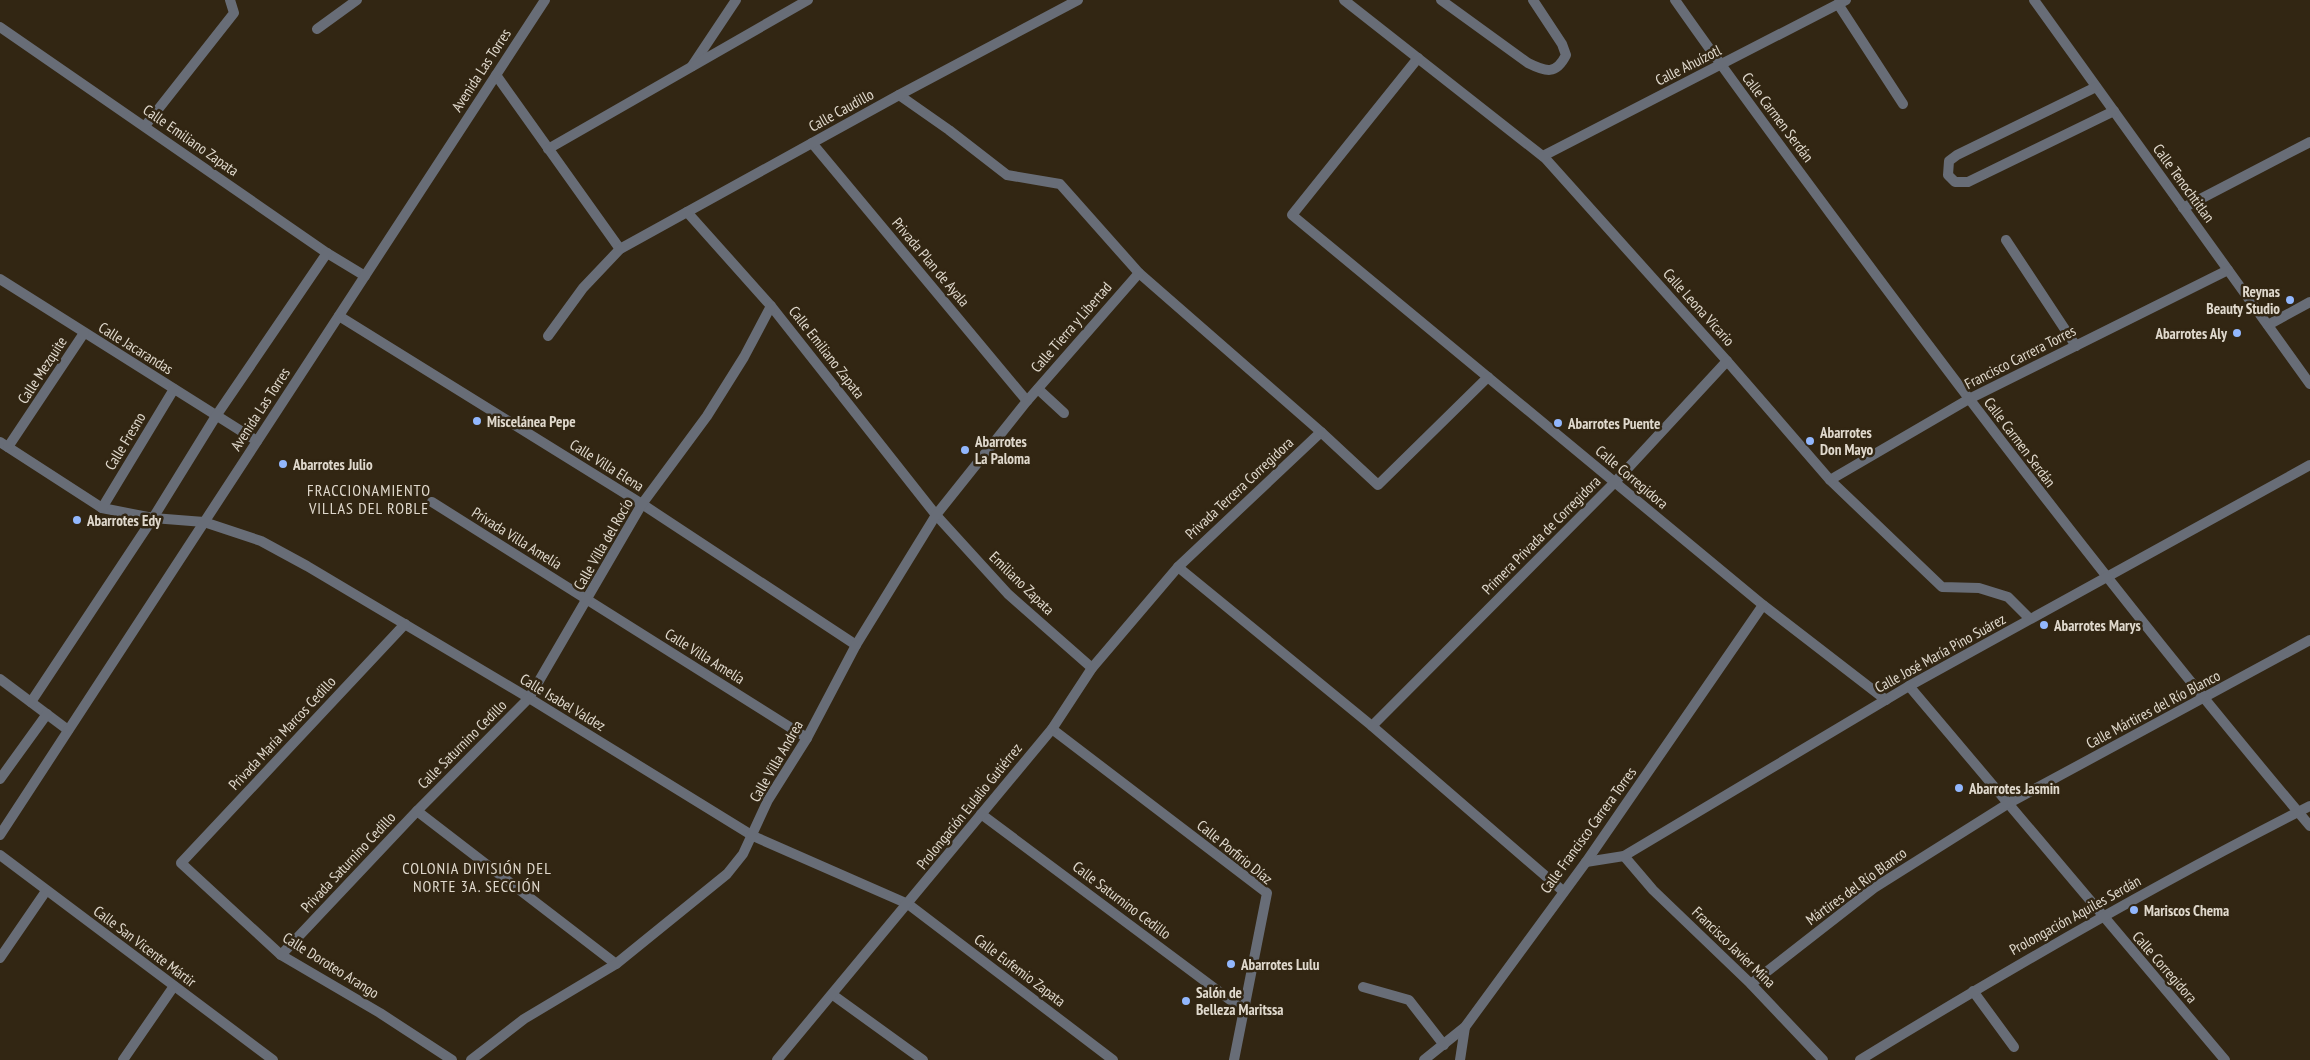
<svg xmlns="http://www.w3.org/2000/svg" width="2310" height="1060" font-family="'PT Sans Narrow',sans-serif">
<rect width="100%" height="100%" fill="#322613"/>
<g fill="none" stroke-linecap="round" stroke-linejoin="round">
<g stroke="#686d77" stroke-width="10">
<path d="M1344,0L1545,158L1727,361L1830,480L1942,587L1979,588L2008,597L2030,619"/>
<path d="M1441,0L1528,63C1546,72 1556,75 1566,55L1562,44L1533,0"/>
<path d="M1675,0C1740,93 1808,183 1876,275C2016,463 2159,647 2310,826"/>
<path d="M2034,0L2310,384"/>
<path d="M1838,4L1903,104"/>
<path d="M0,27L327,253L365,276"/>
<path d="M317,29L357,0"/>
<path d="M1418,58L1292,215L1763,605L1886,700"/>
<path d="M692,66L736,0"/>
<path d="M496,75L620,249"/>
<path d="M2096,87L1957,155L1949,161L1948,175L1955,182H1968L2114,111"/>
<path d="M899,95L949,130L1007,175L1060,184L1139,273L1321,432L1378,485L1488,377"/>
<path d="M145,126L234,13L230,0"/>
<path d="M812,143L1027,401"/>
<path d="M548,149L808,0"/>
<path d="M1543,156L1846,0"/>
<path d="M2183,208L2310,142"/>
<path d="M687,212L771,306L936,515L1008,594L1092,668"/>
<path d="M2006,240L2076,346"/>
<path d="M0,279L257,441"/>
<path d="M339,316L642,504L856,645"/>
<path d="M2268,325L2310,302"/>
<path d="M548,336L583,288L620,249L899,95L1078,0"/>
<path d="M1038,389L1064,413"/>
<path d="M0,442L102,508L153,518L204,522L261,541L307,566L529,698L753,836L908,904L1113,1060"/>
<path d="M8,447L84,333"/>
<path d="M1830,480L1969,399L2228,270"/>
<path d="M432,502L807,738"/>
<path d="M102,508L174,389"/>
<path d="M1178,567L1372,726L1563,891"/>
<path d="M405,624L181,863L281,955L380,1013L452,1060"/>
<path d="M0,679L68,730"/>
<path d="M1909,686L2225,1060"/>
<path d="M31,702L153,518L216,416L327,253"/>
<path d="M1372,726L1615,482L1727,361"/>
<path d="M1052,729L1267,893L1234,1060"/>
<path d="M0,779L47,714"/>
<path d="M417,811L616,964"/>
<path d="M981,814L1245,1011"/>
<path d="M0,835L545,0"/>
<path d="M0,855L273,1060"/>
<path d="M1624,856L1653,890L1751,984L1823,1060"/>
<path d="M1586,862L1624,856L1909,686L2310,465"/>
<path d="M281,955L417,811L529,698L642,504L707,416L744,357L771,306"/>
<path d="M0,958L46,891"/>
<path d="M1751,984L1874,888L2009,803L2310,640"/>
<path d="M1363,987L1409,1000L1444,1045"/>
<path d="M1973,991L2014,1047"/>
<path d="M833,995L923,1060"/>
<path d="M123,1060L174,986"/>
<path d="M471,1060L524,1019L616,964L727,874L743,854L768,800L807,738L856,645L936,515L1027,401L1139,273"/>
<path d="M777,1060L1052,729L1092,668L1178,567L1321,432"/>
<path d="M1424,1060L1465,1027L1586,862L1763,605"/>
<path d="M1460,1060L1465,1027"/>
<path d="M1860,1060C2007,970 2156,884 2310,806"/>
</g>
</g>
<g fill="#92b7fd" stroke="#322613" stroke-width="2">
<circle cx="2290" cy="300" r="5"/>
<circle cx="2237" cy="333" r="5"/>
<circle cx="477" cy="421" r="5"/>
<circle cx="1558" cy="423" r="5"/>
<circle cx="1810" cy="441" r="5"/>
<circle cx="965" cy="450" r="5"/>
<circle cx="283" cy="464" r="5"/>
<circle cx="77" cy="520" r="5"/>
<circle cx="2044" cy="625" r="5"/>
<circle cx="1959" cy="788" r="5"/>
<circle cx="2134" cy="910" r="5"/>
<circle cx="1231" cy="964" r="5"/>
<circle cx="1186" cy="1001" r="5"/>
</g>
<g text-anchor="middle" dominant-baseline="central" stroke-width="5" stroke-linejoin="round" paint-order="stroke">
<g font-size="15" fill="#e0d9cd" stroke="#322613">
<text transform="translate(1688 65) rotate(-27)">Calle Ahuízotl</text>
<text transform="translate(481 70) rotate(-57)">Avenida Las Torres</text>
<text transform="translate(841 110) rotate(-29)">Calle Caudillo</text>
<text transform="translate(1778 117) rotate(53)">Calle Carmen Serdán</text>
<text transform="translate(191 140) rotate(35)">Calle Emiliano Zapata</text>
<text transform="translate(2184 183) rotate(54)">Calle Tenochtitlan</text>
<text transform="translate(931 262) rotate(50)">Privada Plan de Ayala</text>
<text transform="translate(1699 307) rotate(48)">Calle Leona Vicario</text>
<text transform="translate(1071 327) rotate(-49)">Calle Tierra y Libertad</text>
<text transform="translate(136 348) rotate(32)">Calle Jacarandas</text>
<text transform="translate(827 352) rotate(52)">Calle Emiliano Zapata</text>
<text transform="translate(2020 357) rotate(-27)">Francisco Carrera Torres</text>
<text transform="translate(42 370) rotate(-57)">Calle Mezquite</text>
<text transform="translate(260 409) rotate(-57)">Avenida Las Torres</text>
<text transform="translate(125 441) rotate(-59)">Calle Fresno</text>
<text transform="translate(2020 442) rotate(53)">Calle Carmen Serdán</text>
<text transform="translate(607 465) rotate(32)">Calle Villa Elena</text>
<text transform="translate(1632 477) rotate(40)">Calle Corregidora</text>
<text transform="translate(1239 488) rotate(-43)">Privada Tercera Corregidora</text>
<text transform="translate(1541 535) rotate(-45)">Primera Privada de Corregidora</text>
<text transform="translate(517 538) rotate(32)">Privada Villa Amelía</text>
<text transform="translate(603 544) rotate(-60)">Calle Villa del Rocío</text>
<text transform="translate(1022 583) rotate(44)">Emiliano Zapata</text>
<text transform="translate(1940 653) rotate(-29)">Calle José María Pino Suárez</text>
<text transform="translate(705 656) rotate(32)">Calle Villa Amelía</text>
<text transform="translate(563 702) rotate(31)">Calle Isabel Valdez</text>
<text transform="translate(2153 709) rotate(-28)">Calle Mártires del Río Blanco</text>
<text transform="translate(282 733) rotate(-47)">Privada María Marcos Cedillo</text>
<text transform="translate(462 744) rotate(-45)">Calle Saturnino Cedillo</text>
<text transform="translate(776 761) rotate(-60)">Calle Villa Andrea</text>
<text transform="translate(969 806) rotate(-51)">Prolongación Eulalio Gutiérrez</text>
<text transform="translate(1588 830) rotate(-54)">Calle Francisco Carrera Torres</text>
<text transform="translate(1235 852) rotate(39)">Calle Porfirio Díaz</text>
<text transform="translate(348 862) rotate(-47)">Privada Saturnino Cedillo</text>
<text transform="translate(1856 886) rotate(-36)">Mártires del Río Blanco</text>
<text transform="translate(1122 900) rotate(37)">Calle Saturnino Cedillo</text>
<text transform="translate(2075 915) rotate(-29)">Prolongación Aquiles Serdán</text>
<text transform="translate(145 946) rotate(37)">Calle San Vicente Mártir</text>
<text transform="translate(1734 947) rotate(44)">Francisco Javier Mina</text>
<text transform="translate(331 965) rotate(32)">Calle Doroteo Arango</text>
<text transform="translate(2165 967) rotate(49)">Calle Corregidora</text>
<text transform="translate(1020 970) rotate(37)">Calle Eufemio Zapata</text>
</g>
<g font-size="15" font-weight="bold" fill="#e0d9cd" stroke="#322613" text-anchor="start">
<text x="2280" y="291" text-anchor="end">Reynas<tspan x="2280" dy="17">Beauty Studio</tspan></text>
<text x="2227" y="333" text-anchor="end">Abarrotes Aly</text>
<text x="487" y="421">Miscelánea Pepe</text>
<text x="1568" y="423">Abarrotes Puente</text>
<text x="1820" y="432">Abarrotes<tspan x="1820" dy="17">Don Mayo</tspan></text>
<text x="975" y="441">Abarrotes<tspan x="975" dy="17">La Paloma</tspan></text>
<text x="293" y="464">Abarrotes Julio</text>
<text x="87" y="520">Abarrotes Edy</text>
<text x="2054" y="625">Abarrotes Marys</text>
<text x="1969" y="788">Abarrotes Jasmin</text>
<text x="2144" y="910">Mariscos Chema</text>
<text x="1241" y="964">Abarrotes Lulu</text>
<text x="1196" y="992">Salón de<tspan x="1196" dy="17">Belleza Maritssa</tspan></text>
</g>
<g font-size="16" letter-spacing="1" fill="#e0d9cd" stroke="#322613">
<text x="369" y="490">FRACCIONAMIENTO<tspan x="369" dy="18">VILLAS DEL ROBLE</tspan></text>
<text x="477" y="868">COLONIA DIVISIÓN DEL<tspan x="477" dy="18">NORTE 3A. SECCIÓN</tspan></text>
</g>
</g>
</svg>
